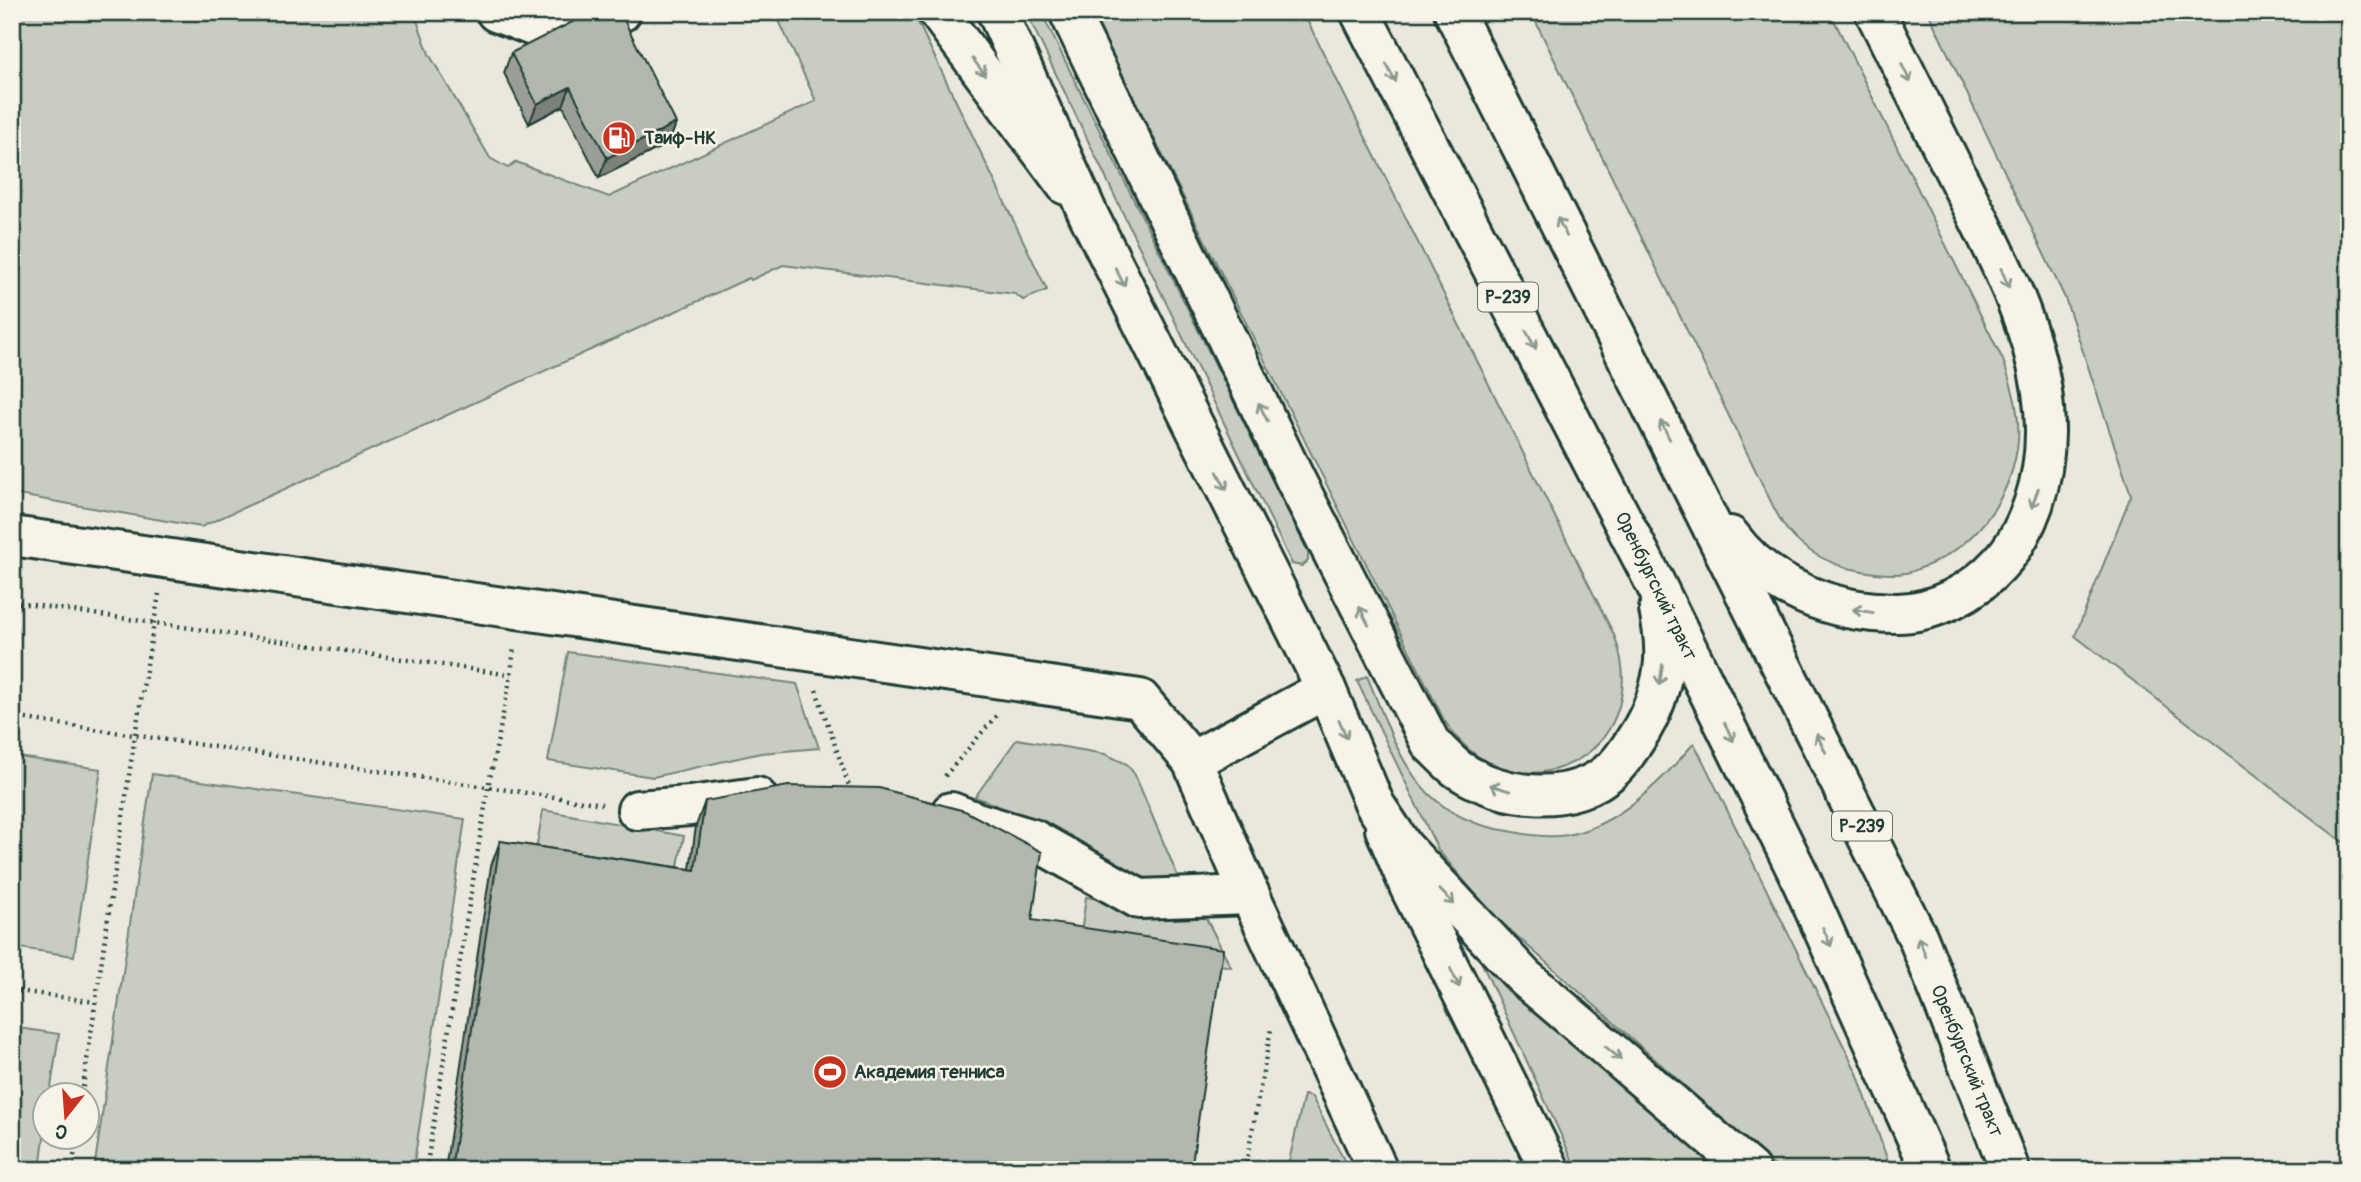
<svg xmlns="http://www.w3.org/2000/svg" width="2361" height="1182" font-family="Pangolin,sans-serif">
<rect width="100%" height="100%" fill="#eae8dd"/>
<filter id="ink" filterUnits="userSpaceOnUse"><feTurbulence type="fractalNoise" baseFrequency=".0143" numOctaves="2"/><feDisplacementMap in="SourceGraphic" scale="14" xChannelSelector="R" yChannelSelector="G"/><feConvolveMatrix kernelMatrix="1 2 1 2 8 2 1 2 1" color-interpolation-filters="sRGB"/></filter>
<g filter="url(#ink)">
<g fill="#c8ccc1" stroke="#74847a" stroke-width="2">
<path d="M12,12H414L429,54L490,158L508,168L516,162L609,197L816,101L775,12H913L1047,290L1023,300L1015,294L783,265L751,280L749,278L201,527L12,494Z"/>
<path d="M1026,12H1041L1308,552V561L1302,566L1292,564Z"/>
<path d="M1091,12H1303L1614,635C1660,755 1512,828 1444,720Z"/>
<path d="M1531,12H1830L2003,360C2013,389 2022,418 2017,449C2009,500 1975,546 1926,566C1920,568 1912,572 1906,573C1888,576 1865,572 1848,568C1827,562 1803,550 1789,532C1783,526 1779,517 1775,510Z"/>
<path d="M1928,12H2349V847L2075,636L2131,495L2065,298Z"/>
<path d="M568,652L797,684L819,748L761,753L653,777L548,761Z"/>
<path d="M1367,676C1384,716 1398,762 1428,793C1450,815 1479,827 1509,831C1527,835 1548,838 1567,835C1618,826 1662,781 1694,743L1857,1073L1891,1170H1779L1492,914L1438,850L1357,681Z"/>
<path d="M1017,739L1105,754L1127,764L1135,775L1181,884L1117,873L1053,827L975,797Z"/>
<path d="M12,756L101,769L74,956L12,947Z"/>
<path d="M152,774L465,819L413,1170H94Z"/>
<path d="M543,810L684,836L674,885L534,861Z"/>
<path d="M1086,897L1206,918L1231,967L1080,941Z"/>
<path d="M1478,955L1720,1170H1577Z"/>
<path d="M12,1027L59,1034L50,1094H46L45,1129L40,1170H12Z"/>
<path d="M1304,1095L1312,1097L1349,1170H1287Z"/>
</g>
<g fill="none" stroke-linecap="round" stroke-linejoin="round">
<g stroke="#1f3d34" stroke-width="44">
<g id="minor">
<path d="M496,12L538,28L621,12"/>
<path d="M938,12L1066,185"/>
<path d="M12,536L1140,699L1192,761L1326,689"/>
<path d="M1192,761L1250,895L1378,1170"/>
<path d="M637,810L690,806L757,797"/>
<path d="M951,812L976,822L1033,839L1139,899L1250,895"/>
<path d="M1385,829L1409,886L1550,1170"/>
</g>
</g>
<g stroke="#1f3d34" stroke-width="44">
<g id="major">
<path d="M997,12L1089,216L1326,689L1375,805L1403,847L1524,977L1750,1170"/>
<path d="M1069,12L1296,481L1431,744C1440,752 1449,763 1459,770C1503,799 1573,807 1614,768C1625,757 1634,742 1642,729C1656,705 1666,674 1664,646C1664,634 1661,621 1659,609"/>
<path d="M1360,12L1655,583L1798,873L1931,1170"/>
<path d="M1454,12L1918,938L2010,1170"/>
<path d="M1730,536C1768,588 1833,613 1897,613C1934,613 1974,592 1999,564C2015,548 2025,527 2033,505C2073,390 2006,274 1956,174C1929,120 1902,66 1875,12"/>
</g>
</g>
<g stroke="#1f3d34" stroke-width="4.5" stroke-dasharray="2 5" stroke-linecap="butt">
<path d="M12,602L511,675"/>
<path d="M816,690L850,789"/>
<path d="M12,717L602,804"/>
<path d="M945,776L996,716"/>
<path d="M12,990L95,1002"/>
<path d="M82,1094L135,735L159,594"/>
<path d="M72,1170L77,1136"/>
<path d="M426,1170L488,788L511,675L514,646"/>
<path d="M1245,1170L1271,1029"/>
</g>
<use href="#minor" stroke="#f7f3e8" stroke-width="38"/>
<use href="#major" stroke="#f7f3e8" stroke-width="38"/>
</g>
<g fill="#999e96" stroke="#1f3d34" stroke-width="2">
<path d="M511,53L676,123L669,143L599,178L563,106L529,124L504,73Z"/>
<path d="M705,801L1032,920L1191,1170H445L491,866L500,841L690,869L696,826Z"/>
</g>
<g fill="#7d817a" stroke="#1f3d34" stroke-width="2">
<path d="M570,87L563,106L529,124L537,104Z"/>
<path d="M676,123L669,143L599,178L607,158Z"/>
</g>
<g fill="#b2b8ae" stroke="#1f3d34" stroke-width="2">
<path d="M592,12H620L676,123L607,158L570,87L537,104L511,53Z"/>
<path d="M788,786L879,788L965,811L1042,852L1032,920L1223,949L1191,1170H451L500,841L695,870L705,801Z"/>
</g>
<defs><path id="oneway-shaft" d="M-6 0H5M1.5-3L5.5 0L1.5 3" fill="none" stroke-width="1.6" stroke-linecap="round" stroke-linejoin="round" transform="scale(1.75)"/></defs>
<g stroke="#8b988e">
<use href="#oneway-shaft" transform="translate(979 67) rotate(53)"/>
<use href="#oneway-shaft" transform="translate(1391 73) rotate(62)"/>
<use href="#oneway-shaft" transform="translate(1906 73) rotate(64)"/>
<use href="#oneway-shaft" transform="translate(1562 227) rotate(-117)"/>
<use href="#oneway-shaft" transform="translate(1120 277) rotate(63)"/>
<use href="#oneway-shaft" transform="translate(2005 278) rotate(67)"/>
<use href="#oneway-shaft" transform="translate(1531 340) rotate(62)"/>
<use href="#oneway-shaft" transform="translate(1263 412) rotate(-116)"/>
<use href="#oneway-shaft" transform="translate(1665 430) rotate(-117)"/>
<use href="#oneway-shaft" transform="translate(1222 481) rotate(63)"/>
<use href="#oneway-shaft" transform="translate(2035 498) rotate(109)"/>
<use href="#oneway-shaft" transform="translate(1863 611) rotate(-171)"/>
<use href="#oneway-shaft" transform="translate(1364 616) rotate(-117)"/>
<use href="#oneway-shaft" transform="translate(1661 675) rotate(98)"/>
<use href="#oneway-shaft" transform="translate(1343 729) rotate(67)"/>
<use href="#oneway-shaft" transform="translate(1729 732) rotate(64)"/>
<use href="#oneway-shaft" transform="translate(1821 743) rotate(-116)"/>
<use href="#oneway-shaft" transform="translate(1500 788) rotate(-163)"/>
<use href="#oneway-shaft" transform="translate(1447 897) rotate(46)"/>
<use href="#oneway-shaft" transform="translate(1827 937) rotate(66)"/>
<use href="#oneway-shaft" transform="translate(1922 947) rotate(-112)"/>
<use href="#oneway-shaft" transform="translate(1455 978) rotate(64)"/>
<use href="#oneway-shaft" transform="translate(1613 1053) rotate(40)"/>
</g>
</g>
<defs>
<g id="fuel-disc" transform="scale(1.75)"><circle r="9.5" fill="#c8321e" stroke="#f7f3e8"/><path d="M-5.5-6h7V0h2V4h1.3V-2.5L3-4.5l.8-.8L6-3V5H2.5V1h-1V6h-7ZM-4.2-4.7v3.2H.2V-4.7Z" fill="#fff"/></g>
<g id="stadium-disc" transform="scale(1.75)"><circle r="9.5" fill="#c8321e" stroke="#f7f3e8"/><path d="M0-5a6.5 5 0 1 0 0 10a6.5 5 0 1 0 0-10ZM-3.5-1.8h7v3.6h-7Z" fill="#fff"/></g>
</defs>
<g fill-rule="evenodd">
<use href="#fuel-disc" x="619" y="138"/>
<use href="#stadium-disc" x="830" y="1072"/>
</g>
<g text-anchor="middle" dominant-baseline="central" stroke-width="5" stroke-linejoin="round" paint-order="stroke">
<g fill="#f7f3e8" stroke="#60746a" stroke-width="2">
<rect x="1478" y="282.5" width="60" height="29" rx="5"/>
<rect x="1832" y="811.5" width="60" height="29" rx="5"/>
</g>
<g font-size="18" font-weight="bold" fill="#1f3d34">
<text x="1508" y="297">Р-239</text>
<text x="1862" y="826">Р-239</text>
</g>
<g font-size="19" font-weight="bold" fill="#1f3d34" stroke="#f7f3e8" text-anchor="start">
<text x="644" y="138">Таиф-НК</text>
<text x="854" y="1072">Академия тенниса</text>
</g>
<g font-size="19" fill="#1f3d34" stroke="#f7f3e8">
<text transform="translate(1656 586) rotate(64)">Оренбургский тракт</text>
<text transform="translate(1967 1061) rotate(68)">Оренбургский тракт</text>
</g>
</g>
<rect width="2361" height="1182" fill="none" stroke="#f7f3e8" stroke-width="42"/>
<rect x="21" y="21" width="2319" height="1140" fill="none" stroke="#1f3d34" stroke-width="2.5" filter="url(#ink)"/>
<g transform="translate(66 1116) rotate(197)"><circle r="33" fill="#f7f3e8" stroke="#a1aaa0" stroke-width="2"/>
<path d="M0-5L12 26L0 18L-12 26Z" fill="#c8321e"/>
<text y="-10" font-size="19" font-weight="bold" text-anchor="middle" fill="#1f3d34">С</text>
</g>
</svg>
